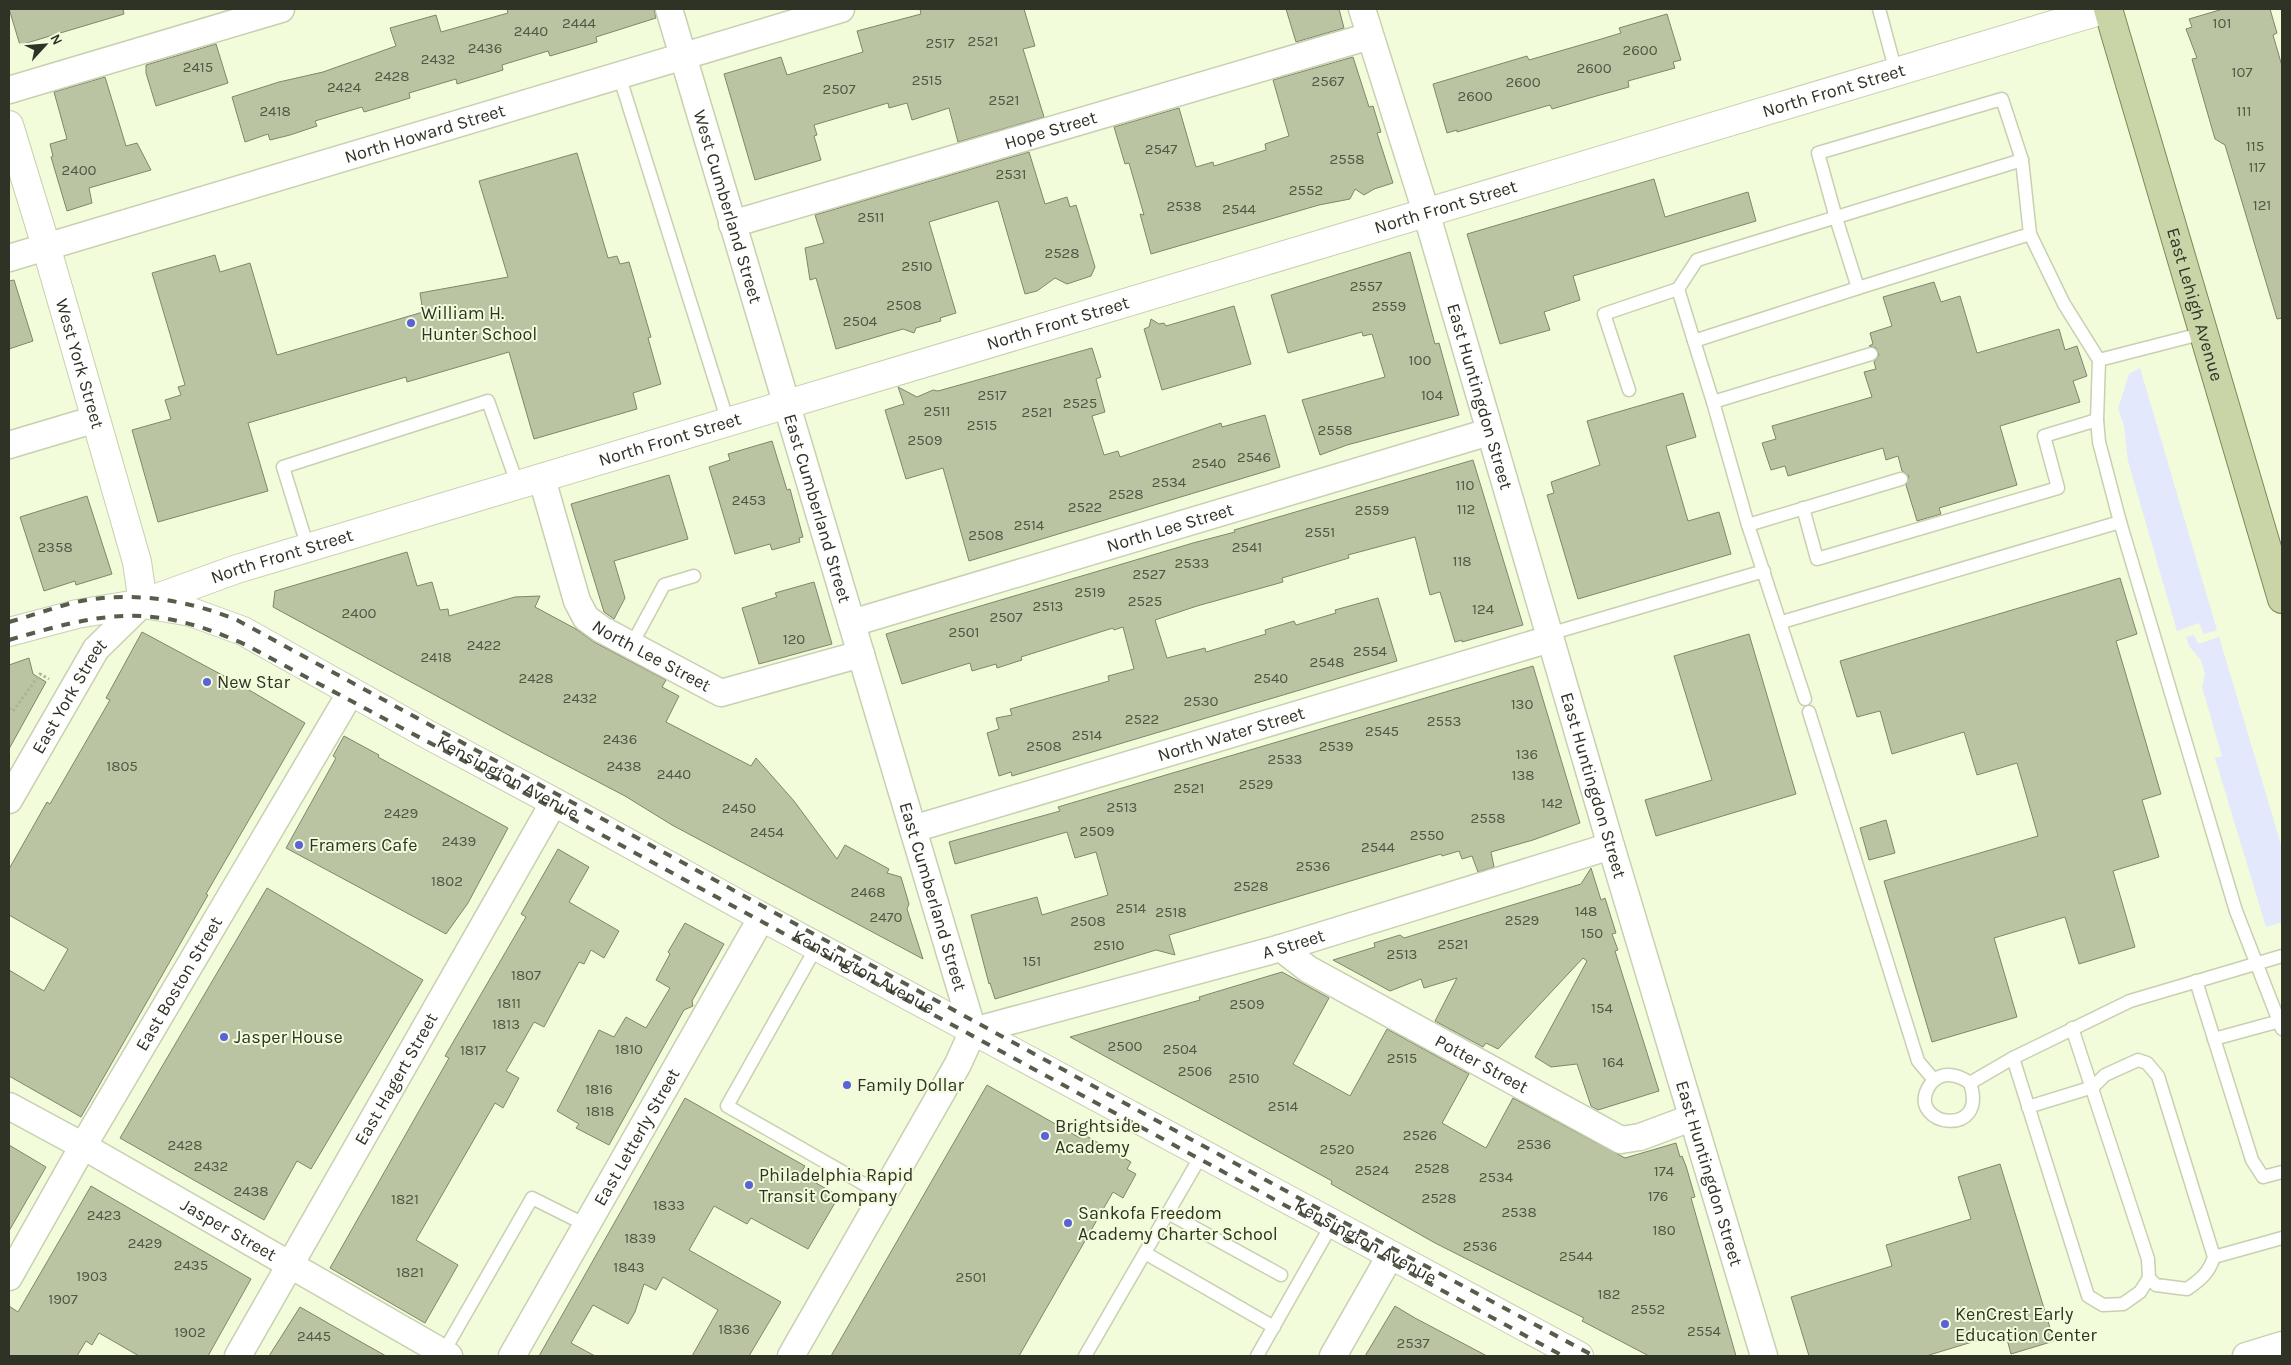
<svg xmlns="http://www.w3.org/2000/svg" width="2291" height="1365" font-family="Karla,sans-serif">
<rect width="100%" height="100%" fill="#f2fbda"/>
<g fill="#e3e8fc">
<path d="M2140,368L2217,630L2204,634L2199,623L2177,631L2128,461L2124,425L2118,409L2129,374Z"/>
<path d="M2194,635L2198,644L2219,637L2282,848V922L2266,927L2215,758L2222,756L2202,687L2205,674L2201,660L2189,646L2186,637Z"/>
</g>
<g fill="#bac3a2" stroke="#7f8769">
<path d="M9,9H123L124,14L20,45Z"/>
<path d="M507,9H654L656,18L596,37L597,42L550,56L548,51L502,65L503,70L457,84L456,79L409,93L410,98L384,106L364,112L362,107L315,121L317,126L290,135L270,140L268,134L245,142L232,97L279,82L323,72L396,46L390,28L436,15L441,32L508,13Z"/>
<path d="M920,9H1024L1035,46L1023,49L1044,117L958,142L949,108L912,120L907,103L889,108L888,103L814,125L817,135L814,136L821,160L755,180L724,74L781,57L787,75L863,52L857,31L921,14Z"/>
<path d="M1286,9H1339L1344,28L1296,42Z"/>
<path d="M2223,9H2270L2277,33L2273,35L2282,66V318L2277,319L2225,145L2215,139L2192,59L2197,58L2186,29L2192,27L2189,19Z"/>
<path d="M1667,14L1681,60L1673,62L1675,68L1628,81L1629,87L1600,95L1552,109L1550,105L1457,132V130L1447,133L1433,84L1527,56L1529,60L1598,40L1621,33L1619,28Z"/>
<path d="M216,44L228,83L156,106L146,73V65Z"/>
<path d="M1353,57L1369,107L1373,106L1381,132L1377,133L1393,183L1374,189L1364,195L1355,189L1350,199L1319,205L1151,254L1140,214L1144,215L1129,163L1125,164L1114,127L1179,108L1196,167L1213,162L1214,166L1266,150L1265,144L1289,136L1273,80Z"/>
<path d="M105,77L126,146L137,143L151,170L89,188L92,203L67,211L51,157L53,156L50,144L67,139L54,92Z"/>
<path d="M1029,152L1045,204L1067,197L1070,207L1076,205L1095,267L1091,276L1067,284L1055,278L1037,291L1025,294L998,201L929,222L956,313L940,318L941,321L916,328L914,333L903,329L836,349L816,278L810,280L805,248L824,243L815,215Z"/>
<path d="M577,153L608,258L617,256L620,264L629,262L651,337L648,338L661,384L633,393L637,409L534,439L509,352L407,382L406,377L248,423L268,491L158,522L132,430L171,419L165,400L181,395L178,387L185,385L152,273L215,255L220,272L250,263L277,355L423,312L420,293L508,277L479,181Z"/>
<path d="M1654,179L1665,217L1748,192L1756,221L1573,276L1580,300L1544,312L1550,330L1500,344L1467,234Z"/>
<path d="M1410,252L1435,344L1439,343L1459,415L1347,445L1320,455L1302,400L1385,377L1372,334L1363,336L1362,332L1288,353L1271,295Z"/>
<path d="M14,280L33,341L9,349V281Z"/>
<path d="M1934,282L1941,302L1960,296L1977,353L2059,329L2065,350L2077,346L2087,376L2073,381L2080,402L2000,426L2017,485L1939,508L1941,514L1917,521L1906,485L1909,476L1902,471L1898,456L1886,460L1883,448L1788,476L1785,466L1771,470L1762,443L1776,439L1772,426L1872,397L1864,372L1876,369L1874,362L1879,355L1876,348L1869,346L1873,344L1870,333L1892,326L1883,297Z"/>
<path d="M1234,306L1251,364L1162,390L1144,329L1149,327L1151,319L1159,324L1164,323L1166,326Z"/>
<path d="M1092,348L1101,377L1096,379L1105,412L1092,416L1104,455L1118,451L1120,457L1221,423L1222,427L1265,415L1280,467L969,561L943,468L906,479L885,410L904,404L898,387L917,397L933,390L938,391Z"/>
<path d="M1683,393L1696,437L1666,446L1688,521L1719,512L1731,554L1578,599L1547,495L1554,493L1551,482L1600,465L1587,421Z"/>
<path d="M772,441L787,490L790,489L803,537L799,538L800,542L772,550L770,544L735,554L709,467L730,460L728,454Z"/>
<path d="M1473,460L1523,625L1462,642V640L1455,642L1440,592L1430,595L1415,537L1348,555L1349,558L1282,578L1283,582L1197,606L1155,620L1167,658L1205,648L1206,652L1266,634L1265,630L1294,621L1296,625L1336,613L1335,610L1378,598L1397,661L1012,776L1011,772L999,776L987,733L999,729L996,718L1012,715L1010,709L1109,681L1108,676L1134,669L1123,627L1114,630L1113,628L1021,657L1022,660L997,668L996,664L972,671L970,663L902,684L886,634L1193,543L1235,532L1234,530Z"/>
<path d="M669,475L688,539L614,561L625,598L614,619L604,612L571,504Z"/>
<path d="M87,496L112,574L76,585L75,581L44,591L20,517Z"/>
<path d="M407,552L417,586L432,582L440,610L448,609L449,616L515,597L540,596L535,607L576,629L594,642L666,680L662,687L679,696L666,722L751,766L756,758L794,801L837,859L845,845L889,869L887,873L901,877L909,904L907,909L923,959L672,825L625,796L514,738L273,607L275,591Z"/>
<path d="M2120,578L2137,634L2116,641L2161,794L2142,800L2159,857L2113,871L2135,947L2079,964L2065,917L1994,938L2017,1017L1932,1042L1884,881L2038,836L2017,763L1977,775L1964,732L1892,754L1880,711L1857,717L1840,661Z"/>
<path d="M814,582L832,644L759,664L742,608L777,597L775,593Z"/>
<path d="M142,632L239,684L305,723L206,894L208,895L81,1117L9,1076V970L44,991L68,949L9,915V869L47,802L50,804L110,700L106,698Z"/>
<path d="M1749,634L1796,794L1656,836L1645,800L1712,780L1674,656Z"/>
<path d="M29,658L33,674L46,682L9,749V665Z"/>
<path d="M1533,666L1580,823L1533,840L1491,852L1494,867L1478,872L1472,856L1462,859L1459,851L1442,856L1441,854L1169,935L1175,955L1156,950L995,999L990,983L989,984L971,915L1037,897L1042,915L1108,895L1096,852L1075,858L1067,832L955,864L949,842L1060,811L1058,807Z"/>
<path d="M344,736L379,755L378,757L508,828L468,903L446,934L286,848L336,758L333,756Z"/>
<path d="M1886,820L1895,853L1869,860L1860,828Z"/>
<path d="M558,849L589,867L569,902L619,931L604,958L591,950L584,964L579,962L544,1027L534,1022L506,1071L519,1078L503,1108L495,1103L416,1240L458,1265L425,1323L330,1268L449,1058L445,1056L526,917L521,914Z"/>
<path d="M1591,868L1601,900L1605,898L1616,933L1612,934L1618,950L1615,951L1659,1091L1598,1110L1591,1106L1577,1064L1551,1067L1535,1057L1587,961L1583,958L1498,1049L1486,1043L1483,1047L1435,1021L1457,978L1424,988L1421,979L1390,991L1333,960L1375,947L1374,943L1400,935L1404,938L1581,884Z"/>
<path d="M267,888L423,980L311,1169L297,1161L264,1220L120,1138Z"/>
<path d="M685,923L724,944L692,1001L693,1006L684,1010L609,1145L576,1128L579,1124L557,1111L599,1030L614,1037L626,1017L646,1028L670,988L656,980L670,954L668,952Z"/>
<path d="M1282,972L1329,998L1293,1064L1350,1096L1387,1029L1469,1074L1442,1123L1486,1148L1513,1098L1625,1158L1676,1143L1680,1157L1682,1156L1686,1166L1695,1197L1691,1198L1736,1356H1649L1582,1321L1584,1318L1435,1243L1331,1184L1332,1181L1070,1037L1200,1000L1199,997Z"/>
<path d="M987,1085L1080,1138L1083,1134L1131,1162L1127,1169L1136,1174L1123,1198L1113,1192L1019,1356H831Z"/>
<path d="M685,1098L805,1166L800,1174L839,1196L808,1249L751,1218L747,1224L714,1206L689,1250L781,1302L749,1356H692L718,1310L663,1277L656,1290L644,1284L635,1312L628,1324L593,1305L571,1343L595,1356H539Z"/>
<path d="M9,1145L46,1167L9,1231Z"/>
<path d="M2000,1164L2054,1341L2011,1354L2005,1332L1926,1356H1809L1791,1297L1892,1266L1886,1245L1971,1219L1958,1177Z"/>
<path d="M91,1186L251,1279L208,1356H139L99,1333L92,1345L86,1341L77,1356H9V1306L18,1312Z"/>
<path d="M1395,1306L1415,1318L1487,1356H1365Z"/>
<path d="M300,1307L347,1334L386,1356H269Z"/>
</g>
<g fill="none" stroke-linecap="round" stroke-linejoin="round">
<g stroke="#c7d0b0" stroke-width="15">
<g id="service">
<path d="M1879,9L1896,72"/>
<path d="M619,75L728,422"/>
<path d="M1858,288L2030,234"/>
<path d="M1678,289L1697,260L2022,160"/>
<path d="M1694,341L1713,402L1871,354"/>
<path d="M2099,360L2097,420L2099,442L2120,522L2236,911L2282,1029"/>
<path d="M1629,390L1604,314L1678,289L1694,341L1858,288L1836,218L1818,153L2002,99L2022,160L2030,234L2064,304L2099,360L2204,333"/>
<path d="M1713,402L1748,525L1805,699"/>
<path d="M1803,508L1817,559L2058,488L2044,436L2097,420"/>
<path d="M1748,525L1901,479"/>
<path d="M308,548L283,467L488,401L518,486"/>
<path d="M1782,622L2120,522"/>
<path d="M1549,634L1764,571"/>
<path d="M631,646L664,585L694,576"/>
<path d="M1809,712L1918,1061L1934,1080"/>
<path d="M817,946L727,1106L883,1195"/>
<path d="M2196,981L2252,1160L2263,1177L2282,1172"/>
<path d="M2214,1039L2280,1021"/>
<path d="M2013,1058L2088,1296L2103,1305L2123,1304L2140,1292L2149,1278L2148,1259L2072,1028"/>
<path d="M1970,1083C1989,1139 1908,1126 1928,1088C1938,1070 1956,1073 1970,1083L2013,1058L2130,1001L2282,956"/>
<path d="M2028,1107L2093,1087L2105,1075L2138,1060L2147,1063L2158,1076L2214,1257C2209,1273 2200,1280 2187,1289L2156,1285L2149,1278"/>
<path d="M1168,1213L1281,1275"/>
<path d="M1145,1253L1274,1327"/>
<path d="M2214,1257L2282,1238"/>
<path d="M443,1353L532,1198L586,1225"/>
<path d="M1085,1356L1202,1154"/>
<path d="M1257,1356L1332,1224"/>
</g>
</g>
<g stroke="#c7d0b0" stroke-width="29">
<g id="minor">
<path id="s1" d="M669,9L973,1031L958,1064L791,1356"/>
<path id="s2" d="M1362,9L1426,212L1611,846L1764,1356"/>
<path d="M9,90L281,9"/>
<path id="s3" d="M732,224L1370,36"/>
<path id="s4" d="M9,258L841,9"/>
<path d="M9,445L96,419"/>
<path id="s5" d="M542,479L577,601L586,618L601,629L721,693L861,654"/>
<path id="s6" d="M852,623L1489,432"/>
<path id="s7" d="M9,800L96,649L143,603"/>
<path id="s8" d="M913,829L1550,639"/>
<path id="s9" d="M1281,948L1308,969L1621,1140L1640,1137L1691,1118"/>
<path id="s10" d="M973,1031L1281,948L1611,846"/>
<path id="s11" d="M9,1106L83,1146L449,1356"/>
<path id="s12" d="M9,1277L83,1146L351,692"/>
<path id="s13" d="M238,1356L554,802"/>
<path id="s14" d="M512,1356L762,917"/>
<path d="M1333,1356L1390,1256"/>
<path d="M2246,1356L2282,1345"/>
</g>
</g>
<g stroke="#c7d0b0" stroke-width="30">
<g id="tertiary">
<path id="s15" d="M9,125L46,246L137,562L143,603"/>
<path id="s16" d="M144,604L191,612L243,631L425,733L554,802L762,917L1579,1356"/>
<path id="s17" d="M9,632L77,614L143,603L237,569L2106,9"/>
</g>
</g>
<g stroke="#7c8a54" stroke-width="30">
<g id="primary">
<path id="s18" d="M2108,9L2282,599"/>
</g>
</g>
<path stroke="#acb399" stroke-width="3" stroke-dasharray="2.5 2.5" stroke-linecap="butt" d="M9,708L13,711L40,674L49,679"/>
<use href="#service" stroke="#fff" stroke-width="12"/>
<use href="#minor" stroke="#fff" stroke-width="26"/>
<use href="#tertiary" stroke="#fff" stroke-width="28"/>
<use href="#primary" stroke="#cad5a7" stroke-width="28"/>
<g stroke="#575d4b" stroke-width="4" stroke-dasharray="9 9" stroke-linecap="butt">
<path d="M9,622C30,616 50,609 72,603C127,590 186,599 237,620L1310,1204L1594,1356"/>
<path d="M9,640C104,612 152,602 246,645L556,810L1563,1356"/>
</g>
</g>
<g fill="#5962d9" stroke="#f2fbda" stroke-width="2">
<circle cx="411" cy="323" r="5"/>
<circle cx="207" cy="682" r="5"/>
<circle cx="299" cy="845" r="5"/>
<circle cx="224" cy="1037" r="5"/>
<circle cx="847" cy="1085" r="5"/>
<circle cx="1045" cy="1136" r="5"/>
<circle cx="749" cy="1185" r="5"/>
<circle cx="1068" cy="1223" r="5"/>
<circle cx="1945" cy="1324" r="5"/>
</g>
<g text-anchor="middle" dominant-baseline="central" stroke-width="4" stroke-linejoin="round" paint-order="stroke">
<g font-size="15" fill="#525745">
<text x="579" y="23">2444</text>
<text x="2222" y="23">101</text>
<text x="531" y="31">2440</text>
<text x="983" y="41">2521</text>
<text x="940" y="43">2517</text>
<text x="485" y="48">2436</text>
<text x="1640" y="50">2600</text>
<text x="438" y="59">2432</text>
<text x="198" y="67">2415</text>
<text x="1594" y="68">2600</text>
<text x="2242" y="72">107</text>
<text x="392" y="76">2428</text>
<text x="927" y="80">2515</text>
<text x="1328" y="81">2567</text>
<text x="1523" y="82">2600</text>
<text x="344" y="87">2424</text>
<text x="839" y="89">2507</text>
<text x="1475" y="96">2600</text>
<text x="1004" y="100">2521</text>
<text x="275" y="111">2418</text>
<text x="2244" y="111">111</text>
<text x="2255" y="146">115</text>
<text x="1161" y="149">2547</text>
<text x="1347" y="159">2558</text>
<text x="2257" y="167">117</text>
<text x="79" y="170">2400</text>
<text x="1011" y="174">2531</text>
<text x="1306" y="190">2552</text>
<text x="2262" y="205">121</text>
<text x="1184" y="206">2538</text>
<text x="1239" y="209">2544</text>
<text x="871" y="217">2511</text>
<text x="1062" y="253">2528</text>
<text x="917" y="266">2510</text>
<text x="1366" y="286">2557</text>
<text x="904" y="305">2508</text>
<text x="1389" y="306">2559</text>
<text x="860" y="321">2504</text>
<text x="1420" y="360">100</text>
<text x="992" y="395">2517</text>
<text x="1432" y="395">104</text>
<text x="1080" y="403">2525</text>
<text x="937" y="411">2511</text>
<text x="1037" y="412">2521</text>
<text x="982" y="425">2515</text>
<text x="1335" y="430">2558</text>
<text x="925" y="440">2509</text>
<text x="1254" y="457">2546</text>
<text x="1209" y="463">2540</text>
<text x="1169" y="482">2534</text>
<text x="1465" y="485">110</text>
<text x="1126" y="494">2528</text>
<text x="749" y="500">2453</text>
<text x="1085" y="507">2522</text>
<text x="1466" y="509">112</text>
<text x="1372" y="510">2559</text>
<text x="1029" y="525">2514</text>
<text x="1320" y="532">2551</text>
<text x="986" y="535">2508</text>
<text x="55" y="547">2358</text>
<text x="1247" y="547">2541</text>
<text x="1462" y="561">118</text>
<text x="1192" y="563">2533</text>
<text x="1149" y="574">2527</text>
<text x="1090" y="592">2519</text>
<text x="1145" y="601">2525</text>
<text x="1048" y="606">2513</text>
<text x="1483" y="609">124</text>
<text x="359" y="613">2400</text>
<text x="1006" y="617">2507</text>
<text x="964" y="632">2501</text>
<text x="794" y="639">120</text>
<text x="484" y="645">2422</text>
<text x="1370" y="651">2554</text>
<text x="436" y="657">2418</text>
<text x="1327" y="662">2548</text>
<text x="536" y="678">2428</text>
<text x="1271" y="678">2540</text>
<text x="580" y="698">2432</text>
<text x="1201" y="701">2530</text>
<text x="1522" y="704">130</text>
<text x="1142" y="719">2522</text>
<text x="1444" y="721">2553</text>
<text x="1382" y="731">2545</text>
<text x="1087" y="735">2514</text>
<text x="620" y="739">2436</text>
<text x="1044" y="746">2508</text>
<text x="1336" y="746">2539</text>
<text x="1527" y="754">136</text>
<text x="1285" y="759">2533</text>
<text x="122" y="766">1805</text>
<text x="624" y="766">2438</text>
<text x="674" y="774">2440</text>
<text x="1523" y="775">138</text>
<text x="1256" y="784">2529</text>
<text x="1189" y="788">2521</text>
<text x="1552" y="803">142</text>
<text x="1122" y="807">2513</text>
<text x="739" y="808">2450</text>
<text x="401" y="813">2429</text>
<text x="1488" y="818">2558</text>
<text x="1097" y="831">2509</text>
<text x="767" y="832">2454</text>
<text x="1427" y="835">2550</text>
<text x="459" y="841">2439</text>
<text x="1378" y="847">2544</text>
<text x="1313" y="866">2536</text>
<text x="447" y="881">1802</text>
<text x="1251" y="886">2528</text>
<text x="868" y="892">2468</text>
<text x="1131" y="908">2514</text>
<text x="1586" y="911">148</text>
<text x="1171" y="912">2518</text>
<text x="886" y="917">2470</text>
<text x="1522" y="920">2529</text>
<text x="1088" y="921">2508</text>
<text x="1592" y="933">150</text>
<text x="1453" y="944">2521</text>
<text x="1109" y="945">2510</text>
<text x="1402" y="954">2513</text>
<text x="1032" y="961">151</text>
<text x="526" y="975">1807</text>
<text x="509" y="1003">1811</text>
<text x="1247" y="1004">2509</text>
<text x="1602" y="1008">154</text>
<text x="506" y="1024">1813</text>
<text x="1125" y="1046">2500</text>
<text x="629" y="1049">1810</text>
<text x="1180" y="1049">2504</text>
<text x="473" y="1050">1817</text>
<text x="1402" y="1058">2515</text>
<text x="1613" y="1062">164</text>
<text x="1195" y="1071">2506</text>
<text x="1244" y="1078">2510</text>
<text x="599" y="1089">1816</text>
<text x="1283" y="1106">2514</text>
<text x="600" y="1111">1818</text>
<text x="1420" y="1135">2526</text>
<text x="1534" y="1144">2536</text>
<text x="185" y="1145">2428</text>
<text x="1337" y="1149">2520</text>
<text x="211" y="1166">2432</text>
<text x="1432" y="1168">2528</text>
<text x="1372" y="1170">2524</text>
<text x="1664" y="1171">174</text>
<text x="1496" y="1177">2534</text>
<text x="251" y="1191">2438</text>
<text x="1658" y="1196">176</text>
<text x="1439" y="1198">2528</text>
<text x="405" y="1199">1821</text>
<text x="669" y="1205">1833</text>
<text x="1519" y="1212">2538</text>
<text x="104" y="1215">2423</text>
<text x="1664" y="1230">180</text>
<text x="640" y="1238">1839</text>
<text x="145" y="1243">2429</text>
<text x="1480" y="1246">2536</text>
<text x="1576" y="1256">2544</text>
<text x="191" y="1265">2435</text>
<text x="629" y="1267">1843</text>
<text x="410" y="1272">1821</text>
<text x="92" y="1276">1903</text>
<text x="971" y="1277">2501</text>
<text x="1609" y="1294">182</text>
<text x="63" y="1299">1907</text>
<text x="1648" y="1309">2552</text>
<text x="734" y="1329">1836</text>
<text x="1704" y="1331">2554</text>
<text x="190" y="1332">1902</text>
<text x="314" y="1336">2445</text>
<text x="1413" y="1343">2537</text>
</g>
<g font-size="18" fill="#2f3326" stroke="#f2fbda">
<text stroke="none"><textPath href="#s17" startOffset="1904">North Front Street</textPath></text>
<text stroke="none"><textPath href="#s3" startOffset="332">Hope Street</textPath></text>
<text stroke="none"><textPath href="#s4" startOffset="434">North Howard Street</textPath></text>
<text stroke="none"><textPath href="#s17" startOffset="1499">North Front Street</textPath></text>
<text stroke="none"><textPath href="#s1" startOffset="206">West Cumberland Street</textPath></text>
<text stroke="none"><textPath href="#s18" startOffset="308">East Lehigh Avenue</textPath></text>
<text stroke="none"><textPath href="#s17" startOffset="1094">North Front Street</textPath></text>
<text stroke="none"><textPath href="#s15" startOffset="249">West York Street</textPath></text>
<text stroke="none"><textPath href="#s2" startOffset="405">East Huntingdon Street</textPath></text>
<text stroke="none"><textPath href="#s17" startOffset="689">North Front Street</textPath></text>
<text stroke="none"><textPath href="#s1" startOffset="521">East Cumberland Street</textPath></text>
<text stroke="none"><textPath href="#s6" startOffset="332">North Lee Street</textPath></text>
<text stroke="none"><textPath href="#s17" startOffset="284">North Front Street</textPath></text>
<text stroke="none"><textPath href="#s5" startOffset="222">North Lee Street</textPath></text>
<text stroke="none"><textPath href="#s7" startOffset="120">East York Street</textPath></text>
<text stroke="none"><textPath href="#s8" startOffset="332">North Water Street</textPath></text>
<text stroke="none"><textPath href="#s16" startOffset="406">Kensington Avenue</textPath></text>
<text stroke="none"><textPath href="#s2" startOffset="810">East Huntingdon Street</textPath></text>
<text stroke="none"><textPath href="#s1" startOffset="926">East Cumberland Street</textPath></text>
<text stroke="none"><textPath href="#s10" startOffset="332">A Street</textPath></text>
<text stroke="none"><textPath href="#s16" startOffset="811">Kensington Avenue</textPath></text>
<text stroke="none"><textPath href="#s12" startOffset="339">East Boston Street</textPath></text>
<text stroke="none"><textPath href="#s9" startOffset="232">Potter Street</textPath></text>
<text stroke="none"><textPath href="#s13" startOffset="319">East Hagert Street</textPath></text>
<text stroke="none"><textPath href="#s14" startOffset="252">East Letterly Street</textPath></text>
<text stroke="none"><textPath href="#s2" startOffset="1215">East Huntingdon Street</textPath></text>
<text stroke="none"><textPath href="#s11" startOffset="252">Jasper Street</textPath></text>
<text stroke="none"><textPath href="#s16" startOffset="1381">Kensington Avenue</textPath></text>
</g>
<g font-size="18" fill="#2f3326" stroke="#f2fbda" text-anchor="start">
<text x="421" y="313">William H.<tspan x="421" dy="21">Hunter School</tspan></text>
<text x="217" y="682">New Star</text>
<text x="309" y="845">Framers Cafe</text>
<text x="234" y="1037">Jasper House</text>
<text x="857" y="1085">Family Dollar</text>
<text x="1055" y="1126">Brightside<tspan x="1055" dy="21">Academy</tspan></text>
<text x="759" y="1175">Philadelphia Rapid<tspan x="759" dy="21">Transit Company</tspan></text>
<text x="1078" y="1213">Sankofa Freedom<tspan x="1078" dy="21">Academy Charter School</tspan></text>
<text x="1955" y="1314">KenCrest Early<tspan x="1955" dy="21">Education Center</tspan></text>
</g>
</g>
<rect width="2291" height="1365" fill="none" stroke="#2f3326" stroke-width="20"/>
<g transform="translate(45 45) rotate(64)" stroke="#f2fbda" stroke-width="4" paint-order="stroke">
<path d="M0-4L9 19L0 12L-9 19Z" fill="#2f3326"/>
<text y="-8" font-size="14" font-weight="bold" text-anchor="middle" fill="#2f3326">N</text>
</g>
</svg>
